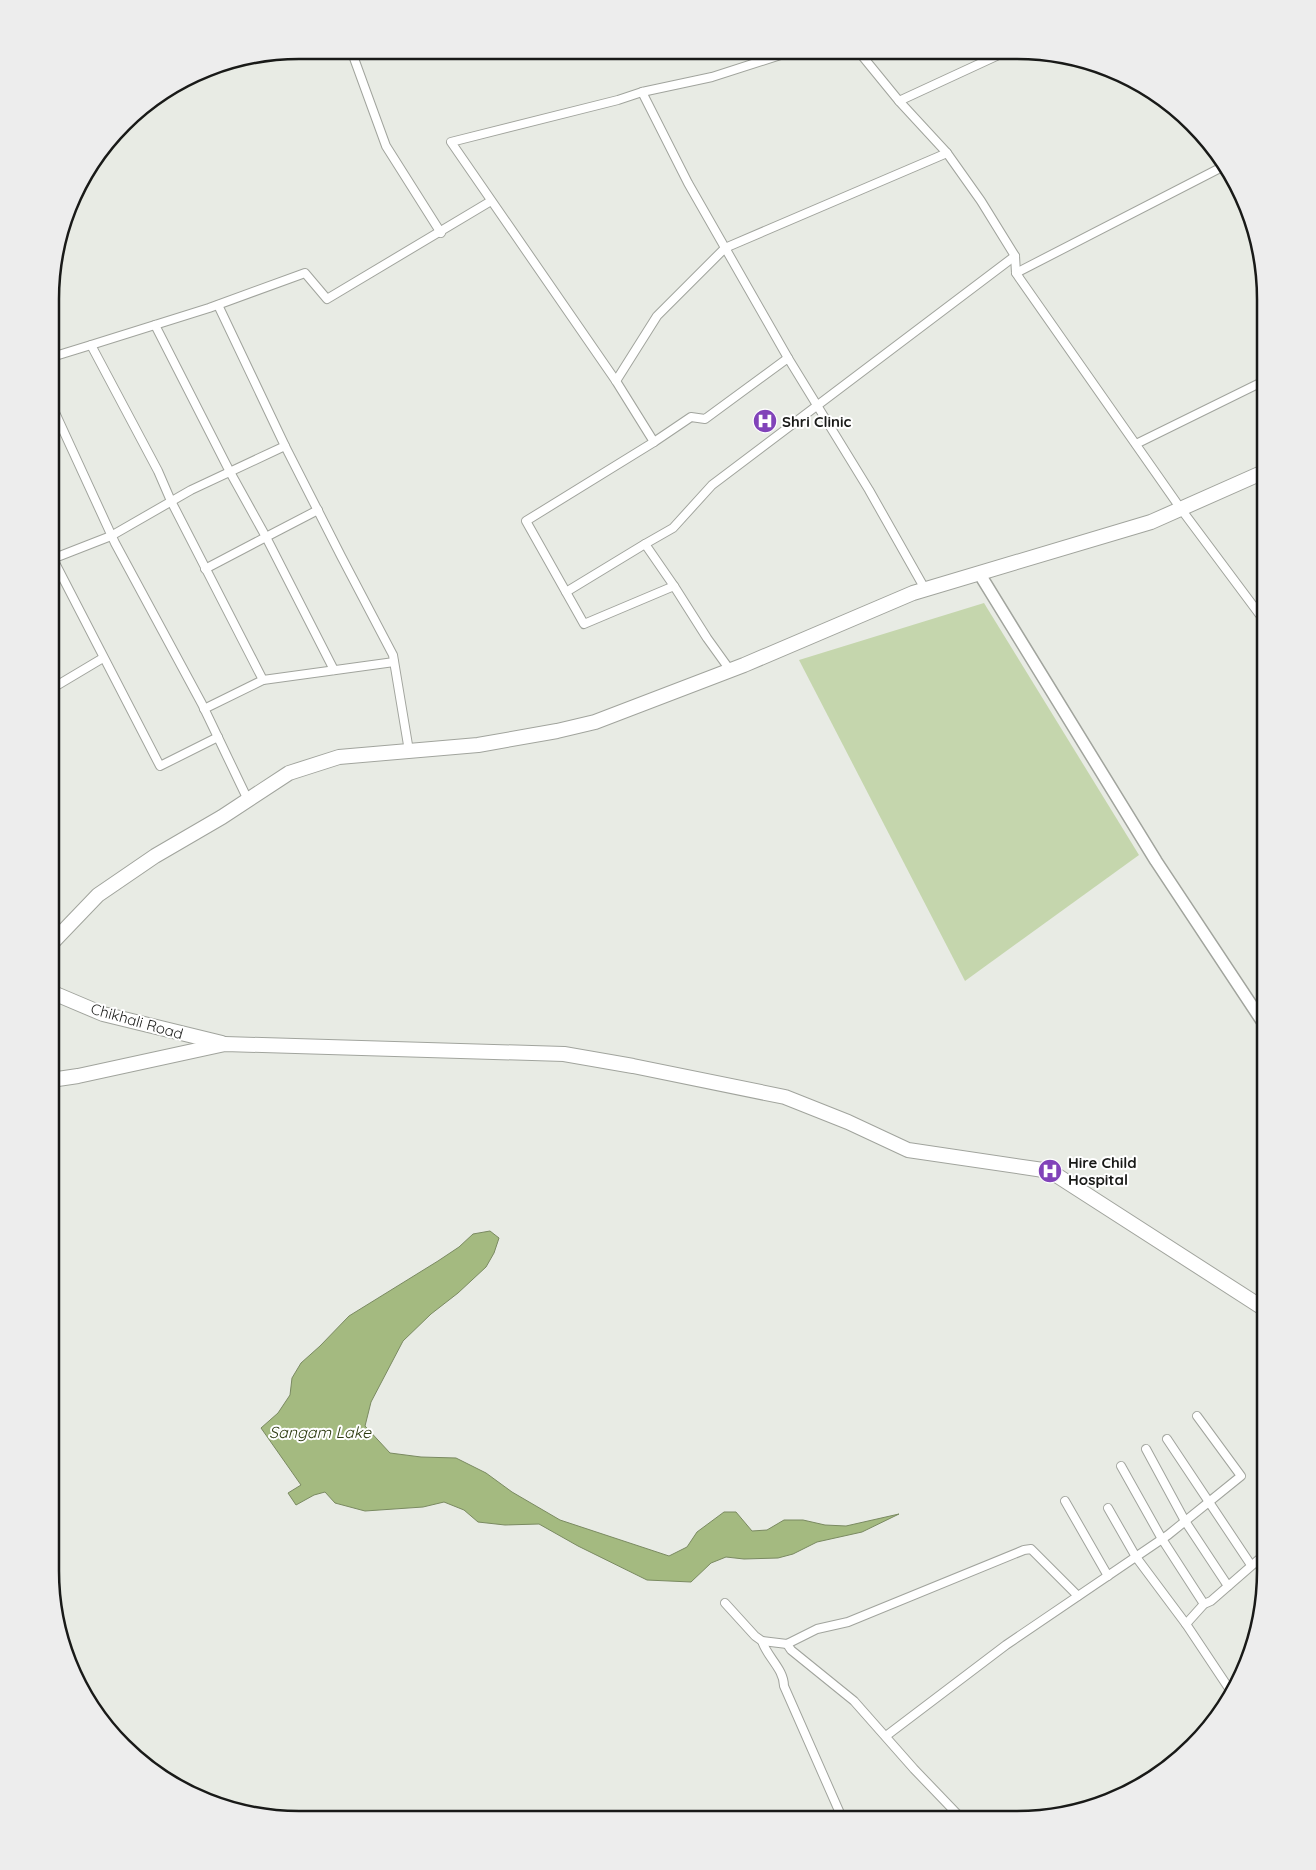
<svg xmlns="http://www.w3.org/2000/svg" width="1316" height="1870" font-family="Quicksand,sans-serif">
<rect width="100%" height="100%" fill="#e8ebe4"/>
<path fill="#c5d6ad" d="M984,603L1139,855L965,981L799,660Z"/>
<path fill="#a4ba80" stroke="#7a8a61" d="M490,1231L499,1238L494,1253L486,1267L458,1293L431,1314L403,1341L371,1402L365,1426L390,1453L421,1457L456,1458L486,1473L512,1492L560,1520L669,1556L687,1547L697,1532L724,1512H736L752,1531L767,1530L784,1520H803L825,1525L846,1526L899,1514L862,1532L817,1542L793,1554L778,1558L744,1559L726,1557L711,1563L691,1582L647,1580L578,1546L539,1524L505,1525L478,1522L464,1510L444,1502L423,1507L365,1511L335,1503L325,1492L314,1495L296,1505L288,1493L301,1485L261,1428L278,1413L290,1395L292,1378L301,1363L320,1346L349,1316L438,1261L459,1247L473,1234Z"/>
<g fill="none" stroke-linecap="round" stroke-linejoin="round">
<g stroke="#a1a49d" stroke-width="10">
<g id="street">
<path d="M351,50L386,146L441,233"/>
<path d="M793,51L712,77L642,92L618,100L451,142L616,381L654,442L691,417L705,419L788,358L869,490L925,589"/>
<path d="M859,52L899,101L947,153L981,201L1015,256L1016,273L1020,279L1181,509L1266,623"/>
<path d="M642,92L688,183L788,358"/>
<path d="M899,101L1005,52"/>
<path d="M1225,163L1259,243"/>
<path d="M1016,273L1226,165"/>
<path d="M218,305L285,446"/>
<path d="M155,325L230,472L266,537L205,569"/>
<path d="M91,345L209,308L305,273L327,299L491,201"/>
<path d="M52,357L91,345L158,471L171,501L263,680"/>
<path d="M616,381L657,316L725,248L947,153"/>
<path d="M52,406L115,543L202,704L248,800"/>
<path d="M654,442L526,521L584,624L674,586L707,638L730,670"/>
<path d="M1136,444L1266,380"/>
<path d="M318,510L266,537L334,670"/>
<path d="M645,544L673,528L712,485L1015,256"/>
<path d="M52,557L160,766L218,737"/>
<path d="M52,559L111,536L191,490L285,446L341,556L393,655L409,751"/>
<path d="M566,592L645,544L674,586"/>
<path d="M51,689L103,658"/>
<path d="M204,709L263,680L394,662"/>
<path d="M1167,1439L1251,1565"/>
<path d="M1146,1449L1185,1521L1228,1586"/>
<path d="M1121,1466L1162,1539L1204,1604"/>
<path d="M1065,1501L1108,1576"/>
<path d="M1108,1508L1136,1557L1186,1624L1232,1693"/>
<path d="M725,1603L755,1636L762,1641L787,1644L817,1629L848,1622L1024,1550L1031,1549L1078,1596"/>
<path d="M1186,1624L1204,1604L1211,1601L1265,1554"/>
<path d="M762,1641C767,1657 784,1669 784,1686L843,1820"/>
<path d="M787,1644L791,1650L854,1701L914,1769L963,1820"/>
<path d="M886,1736L1006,1645L1168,1535L1241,1476L1197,1416"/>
</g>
</g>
<g stroke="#a1a49d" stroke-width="14">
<path id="secondary" d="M979,573L1156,861L1266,1027"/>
</g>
<g stroke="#a1a49d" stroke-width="16">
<g id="highway">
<path d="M51,944L98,895L155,856L222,817L289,773L339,757L478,745L557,731L595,722L744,665L913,593L1151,522L1266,471"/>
<path d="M51,992L103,1014L222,1043"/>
<path d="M51,1080L78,1076L225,1044L564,1054L633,1066L785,1097L848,1122L908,1150L1050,1171L1266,1310"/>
</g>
</g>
<use href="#street" stroke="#fff" stroke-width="8"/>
<use href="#secondary" stroke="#fff" stroke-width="11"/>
<use href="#highway" stroke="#fff" stroke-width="14"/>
</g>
<defs>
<g id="hospital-disc" transform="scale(1.25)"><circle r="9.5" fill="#8143b9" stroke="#fff"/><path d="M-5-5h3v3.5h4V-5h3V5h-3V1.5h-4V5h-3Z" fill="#fff"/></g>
</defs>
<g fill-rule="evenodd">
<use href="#hospital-disc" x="765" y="421"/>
<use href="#hospital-disc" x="1050" y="1171"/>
</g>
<g text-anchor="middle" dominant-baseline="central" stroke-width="4" stroke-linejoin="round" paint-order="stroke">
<g font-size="15" font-weight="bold" fill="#191a18" stroke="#fff" text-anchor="start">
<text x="782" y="421">Shri Clinic</text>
<text x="1068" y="1162">Hire Child<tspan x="1068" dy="17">Hospital</tspan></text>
</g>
<g font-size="15" fill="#191a18" stroke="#fff">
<text transform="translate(137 1021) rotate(16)">Chikhali Road</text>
</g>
<g font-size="16" font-style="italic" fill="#2b390e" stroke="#fff">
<text x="320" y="1432">Sangam Lake</text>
</g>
</g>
<path d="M0 0H1316V1870H0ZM299 59H1017A240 240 0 0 1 1257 299V1571A240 240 0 0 1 1017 1811H299A240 240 0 0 1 59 1571V299A240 240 0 0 1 299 59Z" fill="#ededed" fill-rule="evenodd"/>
<path fill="none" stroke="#191a18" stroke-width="2.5" d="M299 59H1017A240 240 0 0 1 1257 299V1571A240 240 0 0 1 1017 1811H299A240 240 0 0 1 59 1571V299A240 240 0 0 1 299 59Z"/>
</svg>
